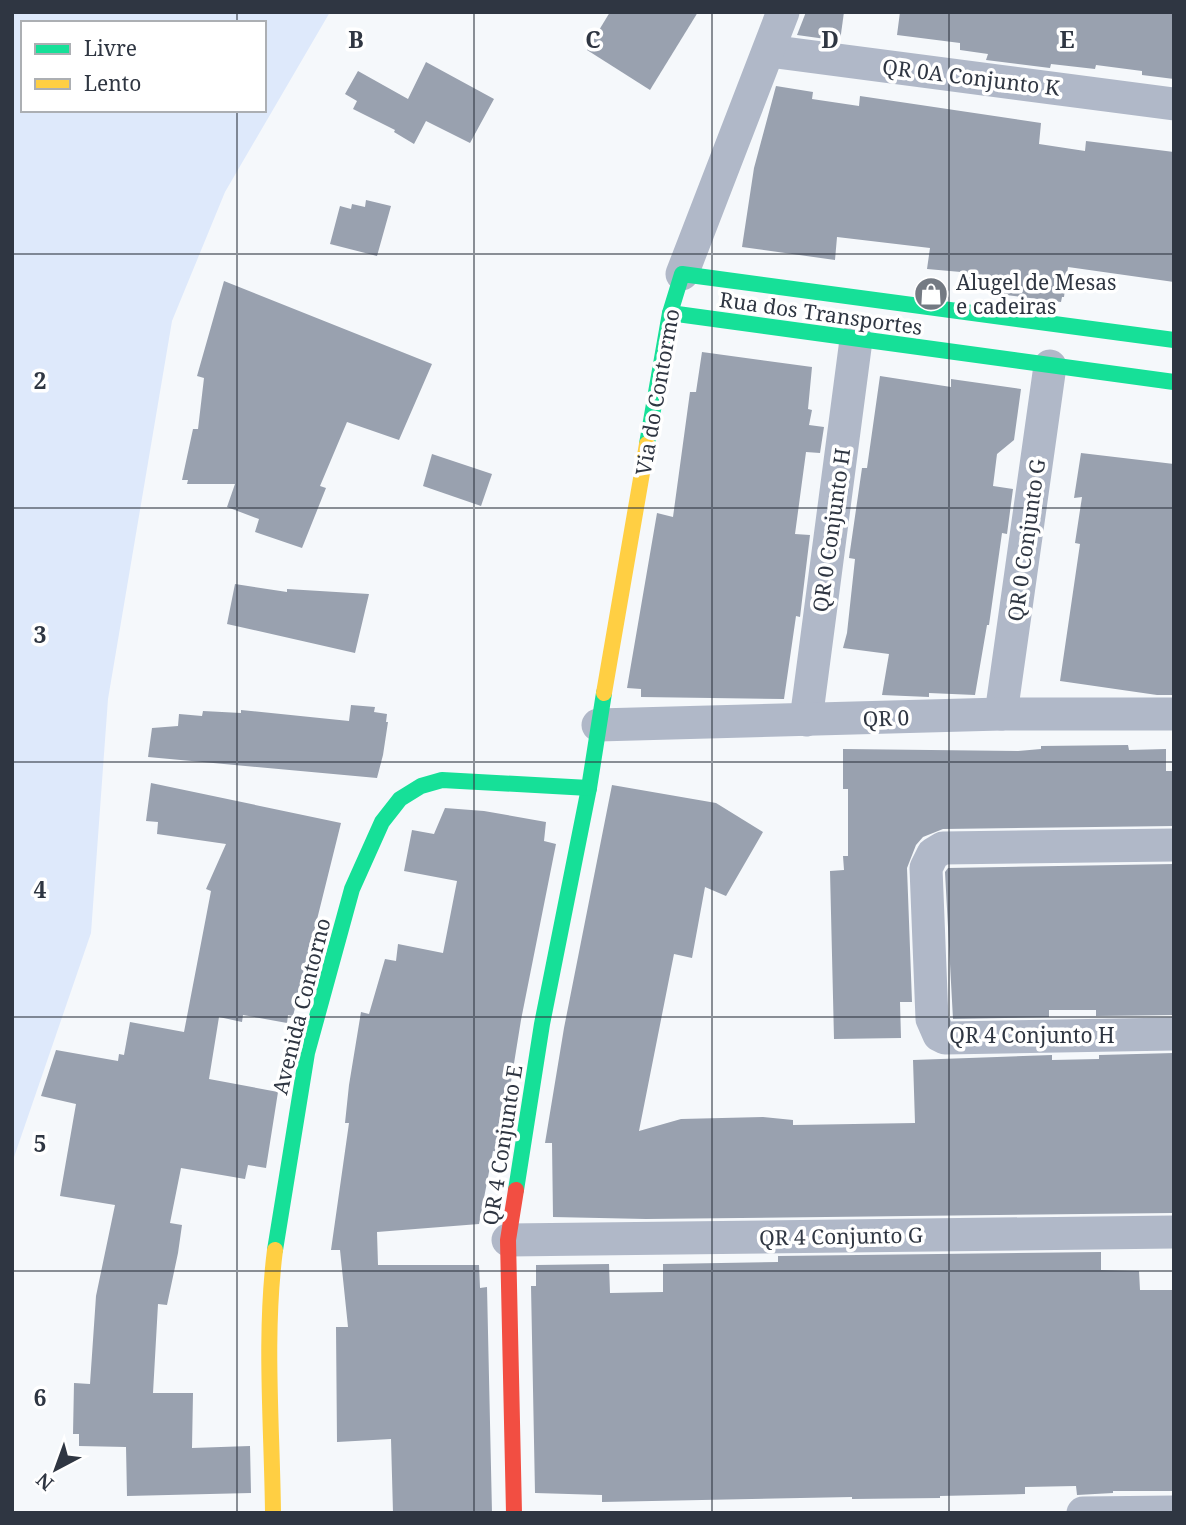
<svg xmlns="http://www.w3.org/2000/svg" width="1186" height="1525" font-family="'Noto Serif',serif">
<rect width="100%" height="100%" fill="#f5f8fb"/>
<path fill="#dee9fb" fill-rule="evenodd" d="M12,12H330L225,192L172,321L108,699L91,933L12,1163ZM23,23H264V110H23Z"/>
<g fill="#99a1af">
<path d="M610,12H698L650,90L587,50Z"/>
<path d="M806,12H844L840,41L797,35Z"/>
<path d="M900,12H1174V79L1142,75V71L1096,65L1095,69L1051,64L1050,68L986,60L988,54L960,50V43L897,35Z"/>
<path d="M426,62L494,99L470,143L426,121L414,144L394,132L395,130L353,109L357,101L345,94L358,71L408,99Z"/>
<path d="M776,86L813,92L812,99L859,106L860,96L1041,123L1039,144L1085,151L1086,141L1174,152V282L1068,267L1064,297H1062L1061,302L959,289L961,272L927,269L930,248L837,237L835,260L742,247L754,168Z"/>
<path d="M366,200L391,206L377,256L330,244L340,206L351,209L352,204L365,207Z"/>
<path d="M224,281L432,364L399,440L347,422L320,486L326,488L302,548L255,532L259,519L227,507L235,484H187L188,480H182L193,429H198L204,378L197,376Z"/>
<path d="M702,352L812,367L808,409L812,410L809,425L824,427L820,453L806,452L795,534L810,535L800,617L796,616L784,699L641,697V689L627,688L657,513L673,517L690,392H696Z"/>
<path d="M880,376L951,387V379L1021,389L1014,440L997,454L993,486L1013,489L1007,534L1002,533L989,625H987L975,695L929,693V697L882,695L889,654L843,648L847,633L855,559L849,558L862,468H867Z"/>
<path d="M1081,453L1174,464V695H1157L1060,681L1080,544L1075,543L1082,497L1074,498Z"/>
<path d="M432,454L492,474L481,506L423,486Z"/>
<path d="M235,584L287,592V589L369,594L355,653L227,624Z"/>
<path d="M351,705L375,707L374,712L387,714L386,722H388L383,755L377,778L148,757L152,728L178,726L179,714L202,716L203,711L241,713V710L349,721Z"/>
<path d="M1128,745L1129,750L1166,749V771H1174V826L943,829L923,837L916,845L907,868L912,1002H900L901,1038L834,1039L830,871L844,870L843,856H848V789H843V749L1018,751L1041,749V746Z"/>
<path d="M151,783L341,823L293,1016L288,1015L287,1023L243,1015L242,1022L219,1017L209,1079L278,1092L266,1168L248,1165L245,1179L181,1168L170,1223L182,1225L178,1253L167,1305L158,1304L153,1393H193L192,1448L250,1446L251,1493L127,1496L126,1447L79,1446V1434H73L74,1383L90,1384L96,1296L115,1205L60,1196L76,1104L41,1096L56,1050L118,1061L119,1054L124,1055L130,1022L184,1032L211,891L206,889L226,844L157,834L158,822L146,821Z"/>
<path d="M612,785L716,803L763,832L726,896L705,887L692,958L674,954L639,1131L681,1119L763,1117L793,1120V1125L915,1123L913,1060L1052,1055V1060L1099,1059V1055L1174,1053L1172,1213L646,1219L553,1217L552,1143H545L564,1028Z"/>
<path d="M445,808L484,811L546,822L544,841L556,844L521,1020L501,1144L498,1152L493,1151L479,1224L377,1232L378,1265H479L480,1288L487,1287L492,1513H393L391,1439L337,1442L336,1327H348L340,1250H331L349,1123H345L349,1085L361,1012L369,1014L385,959L396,961L398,944L443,953L457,881L404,871L412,830L434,834Z"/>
<path d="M1174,864V1015L1096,1016V1010H1049V1017L953,1019L945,872L948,868Z"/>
<path d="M1101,1252V1270L1139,1271L1140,1290H1174V1491H1113V1493L1077,1495L1076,1486L1025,1487V1494L940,1496V1498L852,1499V1497L602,1502V1495L535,1493L531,1286H536V1265L609,1264L610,1293L663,1292V1264L778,1262V1256Z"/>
</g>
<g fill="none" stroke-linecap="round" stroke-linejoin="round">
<g stroke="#b0b8c8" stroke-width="33">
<path d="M769,51L1174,104"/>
<path d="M682,274L783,12"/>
<path d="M1001,714L1050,366"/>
<path d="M806,720L856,340"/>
<path d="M598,725L1001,714H1174"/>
<path d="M1174,845L943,848L933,854L926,868L932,1019L939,1035L945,1038L1174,1034"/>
<path d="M508,1240L1174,1232"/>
<path d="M1083,1513L1174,1512"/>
</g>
<g stroke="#16e098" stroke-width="16">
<path d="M670,313L1174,382"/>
<path d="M647,444L670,313L682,274L1174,340"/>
<path d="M516,1190L542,1024L589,788L604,693"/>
<path d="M275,1250L307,1053L352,889L382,822L400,799L421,786L442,780L589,788"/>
</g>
<g stroke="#ffcf43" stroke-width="16">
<path d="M604,693L647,444"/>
<path d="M273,1513C272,1426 264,1336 275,1250"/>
</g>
<path stroke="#f24e42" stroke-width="16" d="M514,1513L508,1240L516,1190"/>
</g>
<path fill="none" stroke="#2f3642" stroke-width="2" stroke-opacity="0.55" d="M237,12V23M474,12V1513M712,12V1513M949,12V1513M237,110V1513M12,254H1174M12,508H1174M12,762H1174M12,1017H1174M12,1271H1174"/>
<defs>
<g id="shop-disc" transform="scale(1.75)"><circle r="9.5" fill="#747a83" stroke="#fff"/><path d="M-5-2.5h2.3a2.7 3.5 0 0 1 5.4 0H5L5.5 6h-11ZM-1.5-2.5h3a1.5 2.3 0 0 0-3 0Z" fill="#fff"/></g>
</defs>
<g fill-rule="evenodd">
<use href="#shop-disc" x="931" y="294"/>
</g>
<g text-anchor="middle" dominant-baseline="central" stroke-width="7" stroke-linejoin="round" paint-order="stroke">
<g font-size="21" fill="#2f3642" stroke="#fff">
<text transform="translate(971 77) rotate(7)">QR 0A Conjunto K</text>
<text transform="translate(821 313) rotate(8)">Rua dos Transportes</text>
<text transform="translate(657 392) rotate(-80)">Via do Contormo</text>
<text transform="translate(831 530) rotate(-82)">QR 0 Conjunto H</text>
<text transform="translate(1026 540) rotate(-82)">QR 0 Conjunto G</text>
<text transform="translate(886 718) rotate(-2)">QR 0</text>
<text transform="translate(301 1006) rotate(-76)">Avenida Contorno</text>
<text x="1032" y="1035">QR 4 Conjunto H</text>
<text transform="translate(502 1145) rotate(-81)">QR 4 Conjunto E</text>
<text transform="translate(841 1236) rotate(-1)">QR 4 Conjunto G</text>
</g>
<g font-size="21" fill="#2f3642" stroke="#fff" text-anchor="start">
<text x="956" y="282">Alugel de Mesas<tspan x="956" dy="24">e cadeiras</tspan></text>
</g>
</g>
<g font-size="23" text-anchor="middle" font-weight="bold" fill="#2f3642" stroke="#fff" stroke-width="7" stroke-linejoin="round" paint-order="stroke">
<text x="356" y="48">B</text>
<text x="593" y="48">C</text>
<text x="830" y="48">D</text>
<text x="1067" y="48">E</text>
<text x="40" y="389">2</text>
<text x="40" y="643">3</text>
<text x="40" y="898">4</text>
<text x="40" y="1152">5</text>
<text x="40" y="1406">6</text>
</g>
<rect width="1186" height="1525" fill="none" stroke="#2f3642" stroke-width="28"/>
<rect x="21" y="21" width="245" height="91" fill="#ffffff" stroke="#acafb3" stroke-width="2"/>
<rect x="35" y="44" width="35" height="10" fill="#16e098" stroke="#acafb3" stroke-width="2"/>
<text x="84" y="56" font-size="21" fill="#2f3642">Livre</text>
<rect x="35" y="79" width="35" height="10" fill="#ffcf43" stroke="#acafb3" stroke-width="2"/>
<text x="84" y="91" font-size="21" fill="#2f3642">Lento</text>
<g transform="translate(56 1469) rotate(221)" stroke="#ffffff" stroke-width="5" paint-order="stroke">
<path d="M0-5L12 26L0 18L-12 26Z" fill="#2f3642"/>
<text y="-10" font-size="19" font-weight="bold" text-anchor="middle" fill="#2f3642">N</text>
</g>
</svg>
